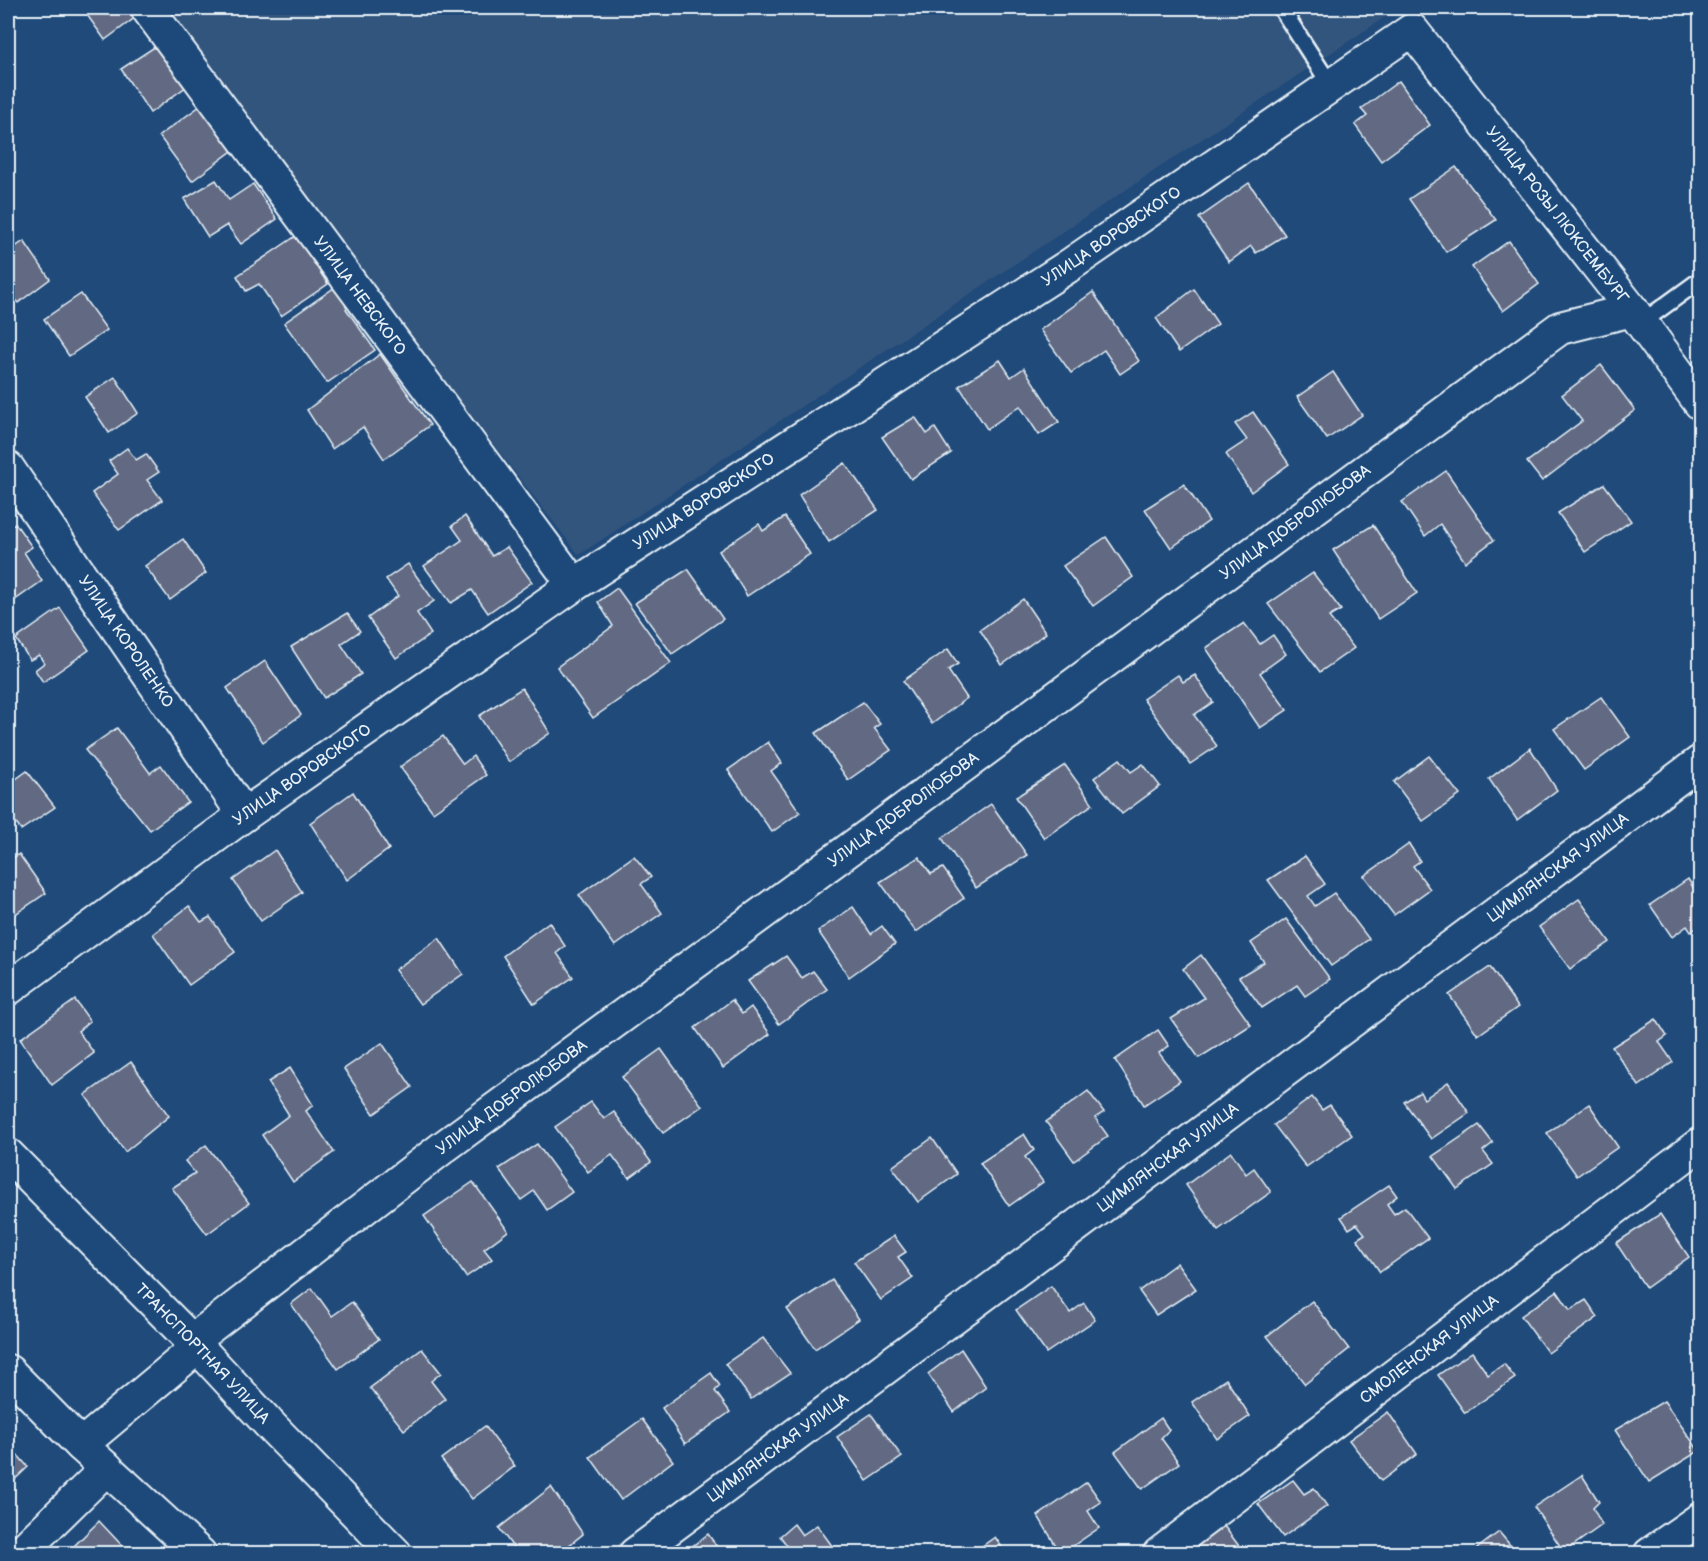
<svg xmlns="http://www.w3.org/2000/svg" width="1708" height="1561" font-family="'Balsamiq Sans',sans-serif">
<rect width="100%" height="100%" fill="#1f4a7a"/>
<filter id="ink" filterUnits="userSpaceOnUse"><feTurbulence type="fractalNoise" baseFrequency=".0167" numOctaves="2"/><feDisplacementMap in="SourceGraphic" scale="12" xChannelSelector="R" yChannelSelector="G"/><feConvolveMatrix kernelMatrix="1 2 1 2 8 2 1 2 1" color-interpolation-filters="sRGB"/></filter>
<g filter="url(#ink)">
<path fill="#33547d" d="M156,8H1403L1391,13L579,555Z"/>
<g fill="#626b83" stroke="#e8f1f8" stroke-width="1.5">
<path d="M82,8H129L136,17L105,40Z"/>
<path d="M159,44L187,86L150,113L121,69Z"/>
<path d="M1399,81L1430,125L1381,161L1355,125L1367,116L1361,109Z"/>
<path d="M200,106L232,151L192,181L159,136Z"/>
<path d="M1456,167L1496,220L1446,252L1409,199Z"/>
<path d="M216,180L229,200L253,184L277,219L241,244L227,225L208,237L184,199Z"/>
<path d="M1249,183L1285,235L1256,253L1251,246L1229,262L1199,218Z"/>
<path d="M296,236L328,284L281,316L259,284L246,291L237,276Z"/>
<path d="M24,241L50,279L18,303L8,288V252Z"/>
<path d="M1509,241L1539,284L1503,311L1472,267Z"/>
<path d="M338,285L353,304L346,309L375,350L327,383L284,323Z"/>
<path d="M1194,289L1218,324L1179,352L1156,318Z"/>
<path d="M1093,292L1139,361L1120,374L1104,350L1071,373L1040,330Z"/>
<path d="M81,294L107,330L69,356L44,319Z"/>
<path d="M380,354L430,425L384,459L363,427L332,449L307,410Z"/>
<path d="M1000,360L1011,377L1024,368L1059,422L1039,435L1020,406L987,429L959,386Z"/>
<path d="M1601,365L1635,410L1542,481L1527,462L1582,421L1562,395Z"/>
<path d="M1333,372L1362,415L1327,439L1297,397Z"/>
<path d="M115,377L138,413L109,433L85,397Z"/>
<path d="M1253,412L1289,464L1251,492L1226,454L1247,440L1235,424Z"/>
<path d="M915,417L927,434L935,428L951,453L911,479L882,437Z"/>
<path d="M127,448L136,460L146,454L159,472L147,480L162,500L119,530L92,493L118,474L109,461Z"/>
<path d="M845,463L878,510L829,542L799,495Z"/>
<path d="M1446,471L1494,540L1465,562L1440,524L1425,536L1402,502Z"/>
<path d="M1184,484L1209,521L1171,548L1145,509Z"/>
<path d="M1604,484L1631,521L1585,552L1558,513Z"/>
<path d="M465,516L492,556L507,547L532,582L488,613L472,590L451,603L424,566L462,540L452,526Z"/>
<path d="M785,517L810,554L747,596L719,551L759,524L763,531Z"/>
<path d="M15,523L32,547L24,552L42,581L8,605V529Z"/>
<path d="M1373,525L1417,593L1378,619L1333,550Z"/>
<path d="M1106,537L1133,577L1093,606L1063,566Z"/>
<path d="M183,539L206,573L170,600L145,566Z"/>
<path d="M408,564L434,601L417,613L431,634L396,658L368,618L398,596L386,579Z"/>
<path d="M688,569L723,619L672,654L635,603Z"/>
<path d="M1313,573L1341,610L1329,617L1354,648L1320,672L1268,604Z"/>
<path d="M617,588L671,663L593,718L557,667L613,626L598,602Z"/>
<path d="M1023,599L1046,633L1002,665L980,630Z"/>
<path d="M60,608L89,650L43,682L35,670L44,663L39,655L30,660L16,639Z"/>
<path d="M347,613L360,631L341,644L361,674L324,698L291,647Z"/>
<path d="M1244,623L1260,644L1273,635L1286,654L1260,673L1287,710L1260,728L1206,648Z"/>
<path d="M948,649L958,664L948,670L967,698L932,724L903,681Z"/>
<path d="M265,661L301,715L263,742L227,688Z"/>
<path d="M1178,675L1183,682L1195,675L1213,702L1194,715L1217,746L1190,764L1143,699Z"/>
<path d="M522,688L550,733L509,762L479,716Z"/>
<path d="M1601,697L1630,737L1584,770L1554,729Z"/>
<path d="M863,702L880,724L874,728L891,750L848,780L816,733Z"/>
<path d="M117,728L150,773L161,765L188,802L150,830L85,750Z"/>
<path d="M443,736L463,764L473,756L486,775L433,812L400,767Z"/>
<path d="M768,742L782,763L771,771L800,812L772,832L728,770Z"/>
<path d="M1530,748L1557,790L1517,820L1489,779Z"/>
<path d="M1429,756L1460,795L1423,821L1394,782Z"/>
<path d="M1120,759L1131,772L1143,764L1160,786L1122,814L1094,778Z"/>
<path d="M1065,765L1093,804L1044,838L1016,797Z"/>
<path d="M27,771L55,807L21,830L8,813V785Z"/>
<path d="M353,792L389,849L347,880L310,823Z"/>
<path d="M991,804L1027,855L976,888L942,838Z"/>
<path d="M1409,844L1420,861L1413,866L1430,889L1394,915L1364,876Z"/>
<path d="M275,850L302,892L261,921L233,880Z"/>
<path d="M19,854L46,893L8,919V861Z"/>
<path d="M634,856L651,877L641,884L662,913L615,946L579,895Z"/>
<path d="M1305,856L1325,884L1308,896L1315,906L1334,893L1369,939L1331,966L1268,880Z"/>
<path d="M919,857L931,874L943,868L964,898L916,932L880,882Z"/>
<path d="M1688,879L1700,898V925L1691,932L1687,926L1672,937L1650,905Z"/>
<path d="M1579,899L1610,942L1570,969L1539,927Z"/>
<path d="M189,906L201,922L210,917L235,952L189,985L153,934Z"/>
<path d="M853,907L871,934L882,926L895,944L849,977L818,931Z"/>
<path d="M1286,919L1330,979L1305,996L1297,985L1262,1008L1239,977L1264,962L1251,943Z"/>
<path d="M549,922L565,946L557,953L573,977L534,1004L503,956Z"/>
<path d="M439,938L463,974L420,1004L395,970Z"/>
<path d="M1201,955L1251,1025L1199,1058L1171,1019L1204,998L1183,969Z"/>
<path d="M786,956L802,978L813,971L827,989L779,1024L748,981Z"/>
<path d="M1490,967L1518,1007L1478,1035L1449,995Z"/>
<path d="M75,1000L90,1021L78,1031L94,1053L52,1085L20,1039Z"/>
<path d="M732,1000L742,1014L751,1007L770,1034L723,1068L695,1028Z"/>
<path d="M1656,1019L1667,1036L1659,1042L1673,1062L1639,1086L1612,1047Z"/>
<path d="M1158,1030L1169,1046L1159,1053L1180,1081L1144,1105L1115,1060Z"/>
<path d="M382,1043L412,1087L374,1114L344,1069Z"/>
<path d="M661,1049L702,1106L663,1133L622,1077Z"/>
<path d="M131,1062L169,1116L125,1152L85,1095Z"/>
<path d="M290,1068L313,1105L306,1111L334,1152L293,1182L262,1135L289,1115L268,1082Z"/>
<path d="M1448,1082L1469,1113L1431,1139L1404,1102L1420,1092L1424,1099Z"/>
<path d="M1088,1091L1104,1112L1095,1118L1108,1136L1074,1161L1046,1122Z"/>
<path d="M1312,1097L1322,1110L1330,1105L1352,1135L1306,1167L1274,1125Z"/>
<path d="M591,1102L604,1119L614,1112L651,1162L629,1178L612,1155L588,1172L555,1127Z"/>
<path d="M1589,1104L1618,1147L1577,1176L1547,1133Z"/>
<path d="M1479,1125L1493,1143L1483,1151L1493,1164L1457,1189L1433,1156Z"/>
<path d="M1024,1134L1034,1150L1025,1157L1043,1182L1009,1206L980,1163Z"/>
<path d="M932,1138L957,1174L918,1202L892,1167Z"/>
<path d="M537,1144L572,1192L547,1210L534,1191L521,1200L499,1169Z"/>
<path d="M206,1145L249,1203L207,1234L172,1188L195,1173L185,1161Z"/>
<path d="M1231,1152L1246,1174L1254,1168L1271,1192L1218,1230L1186,1185Z"/>
<path d="M473,1182L508,1231L484,1249L492,1259L466,1277L424,1216Z"/>
<path d="M1389,1185L1397,1196L1387,1204L1394,1214L1405,1207L1428,1238L1380,1272L1357,1239L1365,1234L1357,1224L1349,1229L1341,1217Z"/>
<path d="M1660,1214L1689,1257L1646,1288L1616,1243Z"/>
<path d="M894,1236L906,1252L898,1257L913,1278L881,1300L854,1262Z"/>
<path d="M1177,1263L1196,1289L1156,1315L1139,1291Z"/>
<path d="M832,1280L859,1319L815,1349L787,1309Z"/>
<path d="M1051,1286L1070,1313L1084,1303L1095,1320L1046,1353L1016,1310Z"/>
<path d="M312,1288L332,1316L352,1302L379,1339L338,1369L291,1304Z"/>
<path d="M1557,1291L1570,1310L1586,1300L1598,1317L1548,1353L1521,1316Z"/>
<path d="M1312,1301L1349,1349L1305,1384L1267,1336Z"/>
<path d="M763,1338L790,1373L751,1399L725,1364Z"/>
<path d="M422,1349L441,1373L431,1381L445,1399L404,1430L370,1388Z"/>
<path d="M961,1349L986,1387L954,1412L928,1374Z"/>
<path d="M1472,1352L1488,1375L1504,1364L1515,1378L1465,1413L1438,1375Z"/>
<path d="M711,1373L720,1386L715,1391L730,1412L685,1444L662,1408Z"/>
<path d="M1226,1379L1250,1416L1217,1439L1192,1402Z"/>
<path d="M1664,1401L1699,1451L1649,1482L1615,1430Z"/>
<path d="M1388,1412L1417,1454L1381,1481L1349,1440Z"/>
<path d="M871,1414L902,1457L867,1481L837,1437Z"/>
<path d="M1161,1418L1169,1430L1161,1438L1179,1463L1142,1489L1115,1452Z"/>
<path d="M642,1419L673,1461L621,1500L590,1457Z"/>
<path d="M485,1426L515,1466L472,1499L441,1459Z"/>
<path d="M8,1444L28,1467L8,1486Z"/>
<path d="M1582,1475L1599,1502L1593,1508L1602,1525L1564,1552L1534,1507Z"/>
<path d="M1293,1480L1304,1494L1314,1488L1327,1506L1283,1537L1258,1504Z"/>
<path d="M1087,1482L1101,1502L1088,1511L1099,1528L1061,1554L1038,1516Z"/>
<path d="M551,1487L583,1534L558,1554H518L499,1528Z"/>
<path d="M99,1521L130,1554H66Z"/>
<path d="M794,1524L802,1535L817,1525L838,1554H793L780,1536Z"/>
<path d="M1224,1526L1245,1554H1186Z"/>
<path d="M1499,1532L1515,1551L1511,1554H1470Z"/>
<path d="M708,1534L722,1554H682Z"/>
<path d="M995,1537L1004,1550L999,1554H971Z"/>
</g>
<g fill="none" stroke-linecap="round" stroke-linejoin="round">
<g stroke="#e8f1f8" stroke-width="20">
<g id="lane">
<path d="M1281,8L1331,86"/>
<path d="M1641,323L1700,280"/>
</g>
</g>
<g stroke="#e8f1f8" stroke-width="36">
<g id="street">
<path id="s1" d="M147,8L574,585"/>
<path id="s2" d="M8,468L244,815"/>
<path id="s3" d="M8,989L244,815L574,585L1067,267L1412,30L1632,310L1700,403"/>
<path id="s4" d="M8,1155L192,1341L272,1427L396,1554"/>
<path id="s5" d="M192,1341L445,1146L1560,328L1632,310"/>
<path d="M8,1371L81,1445L200,1554"/>
<path d="M81,1445L198,1347"/>
<path d="M19,1554L107,1468"/>
<path id="s6" d="M635,1554L1700,762"/>
<path id="s7" d="M1159,1554L1700,1144"/>
<path d="M1650,1554L1700,1519"/>
</g>
</g>
<use href="#lane" stroke="#1f4a7a" stroke-width="15"/>
<use href="#street" stroke="#1f4a7a" stroke-width="32"/>
</g>
</g>
<g text-anchor="middle" dominant-baseline="central" stroke-width="6" stroke-linejoin="round" paint-order="stroke">
<g font-size="16" fill="#e8f1f8" stroke="#1f4a7a">
<text stroke="none"><textPath href="#s3" startOffset="1936">УЛИЦА РОЗЫ ЛЮКСЕМБУРГ</textPath></text>
<text stroke="none"><textPath href="#s3" startOffset="1336">УЛИЦА ВОРОВСКОГО</textPath></text>
<text stroke="none"><textPath href="#s1" startOffset="358">УЛИЦА НЕВСКОГО</textPath></text>
<text stroke="none"><textPath href="#s3" startOffset="850">УЛИЦА ВОРОВСКОГО</textPath></text>
<text stroke="none"><textPath href="#s5" startOffset="1374">УЛИЦА ДОБРОЛЮБОВА</textPath></text>
<text stroke="none"><textPath href="#s2" startOffset="210">УЛИЦА КОРОЛЕНКО</textPath></text>
<text stroke="none"><textPath href="#s3" startOffset="364">УЛИЦА ВОРОВСКОГО</textPath></text>
<text stroke="none"><textPath href="#s5" startOffset="888">УЛИЦА ДОБРОЛЮБОВА</textPath></text>
<text stroke="none"><textPath href="#s6" startOffset="1150">ЦИМЛЯНСКАЯ УЛИЦА</textPath></text>
<text stroke="none"><textPath href="#s5" startOffset="402">УЛИЦА ДОБРОЛЮБОВА</textPath></text>
<text stroke="none"><textPath href="#s6" startOffset="664">ЦИМЛЯНСКАЯ УЛИЦА</textPath></text>
<text stroke="none"><textPath href="#s7" startOffset="339">СМОЛЕНСКАЯ УЛИЦА</textPath></text>
<text stroke="none"><textPath href="#s4" startOffset="278">ТРАНСПОРТНАЯ УЛИЦА</textPath></text>
<text stroke="none"><textPath href="#s6" startOffset="178">ЦИМЛЯНСКАЯ УЛИЦА</textPath></text>
</g>
</g>
<rect width="1708" height="1561" fill="none" stroke="#1f4a7a" stroke-width="30"/>
<rect x="15" y="15" width="1678" height="1531" fill="none" stroke="#e8f1f8" stroke-width="2" filter="url(#ink)"/>
</svg>
